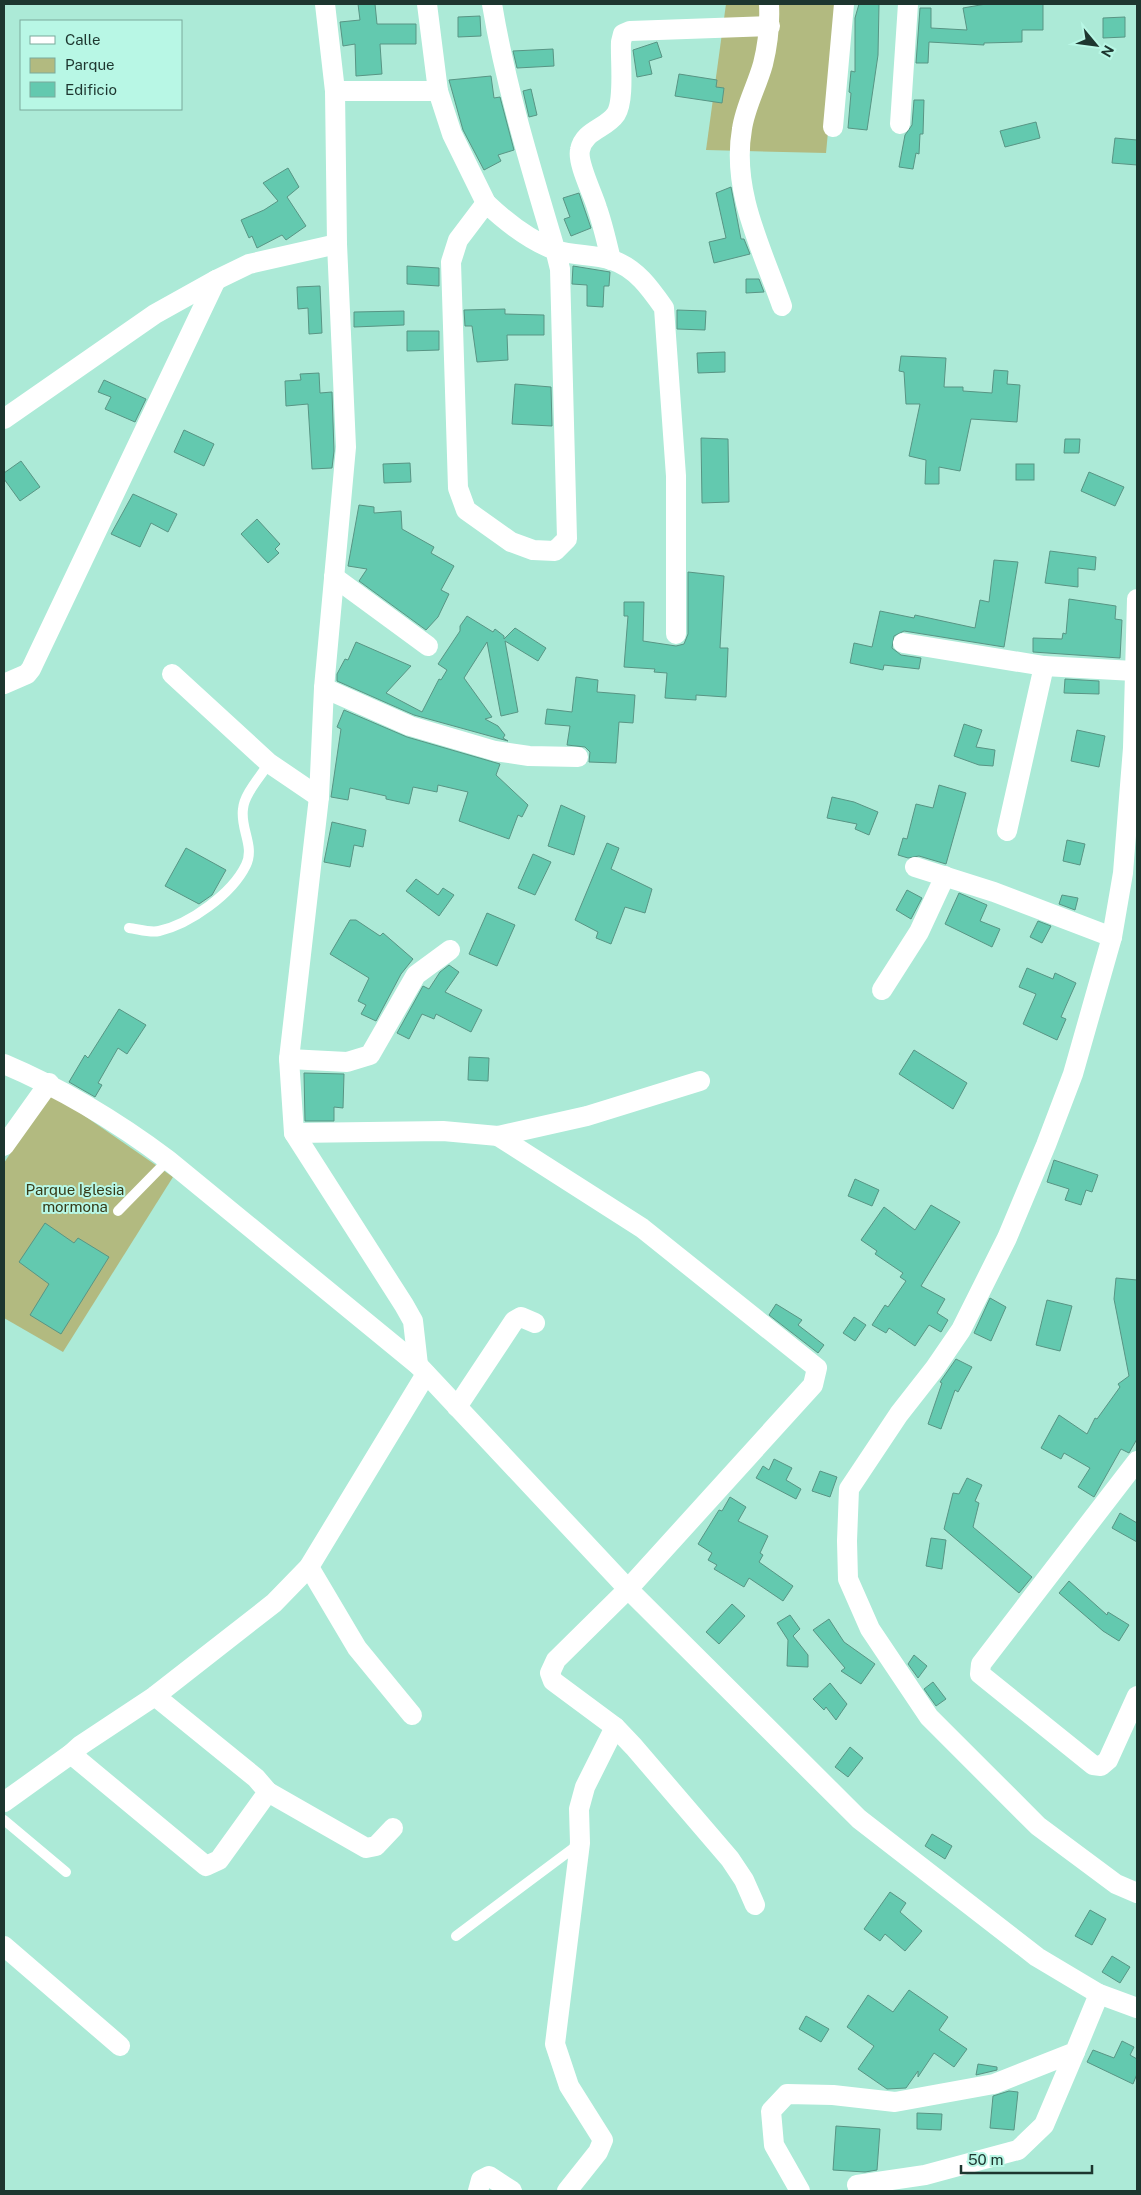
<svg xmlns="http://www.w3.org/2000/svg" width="1141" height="2195" font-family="'Public Sans',sans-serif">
<rect width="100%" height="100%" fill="#acead7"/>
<g fill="#b2ba80">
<path d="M726,4H840L826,153L706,150Z"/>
<path d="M50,1092L173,1177L63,1352L4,1318V1163Z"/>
</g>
<g fill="#63c9af" stroke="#589584">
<path d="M358,4H375L377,24H416V44H380L382,74L356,76L355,44L343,46L340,22L360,20Z"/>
<path d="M859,4H879L878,55L867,130L848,128L851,93L849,92L851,71L855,72V18Z"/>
<path d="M986,4H1043V30H1022V42L984,43V45L929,42L928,63H916L920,8H931V28L967,30L963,8Z"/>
<path d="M480,16L481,36L458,37V17Z"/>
<path d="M1125,17V37L1103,38V18Z"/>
<path d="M657,42L662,57L649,61L652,74L637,77L633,50Z"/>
<path d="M553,49L554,66L517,68L513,51Z"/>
<path d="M679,74L717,80L716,87L724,88L722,103L675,96Z"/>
<path d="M491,76L494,98L500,97L514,150L498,155L501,161L484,170L463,130L449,80Z"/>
<path d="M531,89L537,115L529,117L523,91Z"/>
<path d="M914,100H924L923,134H920L919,154L916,153L913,169L899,167L905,135L912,125Z"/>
<path d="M1036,122L1040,138L1005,147L1000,131Z"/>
<path d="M1115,138L1137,140V165L1112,163Z"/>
<path d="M288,168L299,187L287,197L306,226L286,240L282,235L257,248L252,236L249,238L241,220L264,210L278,201L263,183Z"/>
<path d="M731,187L741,239H744L750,254L714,263L709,242L726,238L716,193Z"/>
<path d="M579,193L591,228L571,236L564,219L570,217L563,198Z"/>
<path d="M407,266L439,268V286L407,284Z"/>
<path d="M573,266L610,272L609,286H604L603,307L587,306V285L572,284Z"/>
<path d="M746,279H759L764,292L746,293Z"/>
<path d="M320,286L322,333L309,334L308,308L298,309L297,287Z"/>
<path d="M505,309V314L544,315V335H507L508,360L477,362L472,326H465L464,310Z"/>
<path d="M677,310L706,311L705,330L677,329Z"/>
<path d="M404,311V325L354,327V312Z"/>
<path d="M407,331H439V350L407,351Z"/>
<path d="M725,352V372L698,373L697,353Z"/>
<path d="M901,356L946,358L944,387H963V391L992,393L994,370L1008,371L1007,384L1020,385L1017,422L971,419L960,471L939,467V484H925L926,460L909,456L920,404H906L904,372L899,371Z"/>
<path d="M319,373L320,393L332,392L334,451L332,468L312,469L308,404L286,406L285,381L301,380L300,374Z"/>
<path d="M104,380L146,399L135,422L105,409L111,397L98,392Z"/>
<path d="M515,384L551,387L552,426L512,424Z"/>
<path d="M184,430L214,444L204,466L174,452Z"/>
<path d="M701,438L728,439L729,502L702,503Z"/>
<path d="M1065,439H1080L1079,453H1064Z"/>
<path d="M21,461L40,487L20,501L4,479V473Z"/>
<path d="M410,463L411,482L384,483L383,464Z"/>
<rect x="1016" y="464" width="18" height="16"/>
<path d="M1089,472L1124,487L1115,506L1081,491Z"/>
<path d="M133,494L177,514L168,532L151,523L140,547L111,534Z"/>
<path d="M359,505L374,507V513L401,511L402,529L434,547L431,553L454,566L441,590L449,594L438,617L426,630L359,581L367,569L348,566Z"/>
<path d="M257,519L280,544L275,549L279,553L268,563L241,534Z"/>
<path d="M1050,551L1096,557L1095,570L1078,568V587L1045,583Z"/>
<path d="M994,560L1018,562L1004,647L904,631L894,636L892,648L901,655L921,658L919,669L884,665L883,670L850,663L854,643L872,647L880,611L914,618L915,615L975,628L980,600L989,602Z"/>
<path d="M688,572L724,576L720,648H728L726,697L696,695V700L665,698L667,673L654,672L655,669L624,667L628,616H624V602H644L643,641L676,646L684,644L688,634Z"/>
<path d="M1069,599L1116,606L1115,619L1122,620L1120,658L1033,652V638L1062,639L1063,633L1066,634Z"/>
<path d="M467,616L493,632L495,629L504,636V639L515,628L546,648L538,661L505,641L518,712L501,716L487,642L464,678L492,717L485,719L498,726L505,735L503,738L508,741L414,715L337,681V674L345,659L348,660L356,642L411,666L386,693L422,712L439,679L441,680L447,670L438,664L460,631V626Z"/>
<path d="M576,677L598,680L597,692L635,695L633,723L619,722L616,763L589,762L590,752L585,747L567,745L570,726L545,724L547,709L572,712Z"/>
<path d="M1065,679L1099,681V694L1064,693Z"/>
<path d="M344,710L407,737L500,764L496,775L528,805L522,817L518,815L509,839L459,821L468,792L438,785L437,792L413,787L409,804L386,799V796L350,788L348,800L331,797L341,729L337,727Z"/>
<path d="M964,724L982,730L976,747L995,750L993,766L979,765L954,756Z"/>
<path d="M1077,730L1105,736L1099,767L1071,761Z"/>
<path d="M939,785L966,793L946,864L919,856L908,858L898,855L903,838L907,839L916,804L933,808Z"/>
<path d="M832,797L854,802L878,812L869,835L855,829L857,824L827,818Z"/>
<path d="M561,805L585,816L574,855L548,846Z"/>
<path d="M332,822L366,830L363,847L354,845L350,867L324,862Z"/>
<path d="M1067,840L1085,844L1080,865L1063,861Z"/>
<path d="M607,843L619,848L611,869L652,889L645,913L625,907L611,944L596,938L598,932L575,920Z"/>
<path d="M186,848L226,870L212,895L199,904L165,886Z"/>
<path d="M533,854L551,862L535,895L518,888Z"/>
<path d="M416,879L438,895L443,888L454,895L439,916L406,891Z"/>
<path d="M907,890L922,898L911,919L896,910Z"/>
<path d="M959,893L987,905L980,921L1000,929L992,947L945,924Z"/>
<path d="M1062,895L1078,898L1075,910L1059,904Z"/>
<path d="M487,913L515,925L497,966L469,954Z"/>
<path d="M350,920H356L380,936L383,933L413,959L401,974L376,1021L361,1014L366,1005L358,1001L369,978L330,954Z"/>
<path d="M1038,921L1051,926L1042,943L1030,937Z"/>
<path d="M449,965L459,972L445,992L482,1010L471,1032L436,1014L434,1019L422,1014L409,1039L397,1033L423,986L429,989L440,972Z"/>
<path d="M1027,968L1053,979L1055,973L1076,983L1061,1017L1066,1019L1057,1040L1023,1024L1036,994L1019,987Z"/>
<path d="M119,1009L146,1025L127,1054L118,1048L98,1083L102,1085L95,1097L69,1082L85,1055L88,1058Z"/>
<path d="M914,1050L967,1083L953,1109L899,1074Z"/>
<path d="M469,1057L489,1058L488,1081L468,1080Z"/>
<path d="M304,1073L344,1074L343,1108L334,1107V1121H305Z"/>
<path d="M1054,1160L1098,1175L1092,1192L1086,1190L1081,1205L1065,1200L1069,1189L1047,1182Z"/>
<path d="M855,1179L879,1190L872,1206L848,1196Z"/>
<path d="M931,1205L960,1222L921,1286L945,1299L937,1313L948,1320L941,1332L929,1325L915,1346L889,1328L886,1333L872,1325L885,1305L888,1307L906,1281L900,1277L903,1273L875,1254L877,1251L861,1240L884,1207L915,1230Z"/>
<path d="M45,1223L74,1243L78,1238L109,1257L61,1334L30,1315L49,1284L19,1262Z"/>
<path d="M1116,1278L1137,1280V1439L1129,1453L1121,1449L1094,1497L1078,1487L1090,1468L1064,1453L1061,1459L1041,1448L1059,1415L1087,1434L1095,1418L1097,1419L1120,1387L1118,1384L1129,1376L1114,1299Z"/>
<path d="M990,1298L1006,1307L991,1341L974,1333Z"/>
<path d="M1047,1300L1072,1306L1060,1351L1036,1345Z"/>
<path d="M776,1304L802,1320L798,1325L824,1345L818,1353L769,1315Z"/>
<path d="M854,1317L866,1325L855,1341L843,1333Z"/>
<path d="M956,1359L972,1367L958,1392L955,1390L941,1429L928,1424L942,1383L940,1382Z"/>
<path d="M774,1459L792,1468L786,1480L801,1489L796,1499L756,1478L763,1466L769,1470Z"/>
<path d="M820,1471L837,1477L830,1497L812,1491Z"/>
<path d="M967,1478L982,1485L975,1501L979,1503L973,1527L1032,1577L1019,1593L944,1529L953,1493L959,1494Z"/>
<path d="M730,1497L746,1507L738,1521L768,1536L760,1553L763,1555L759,1562L793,1586L783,1601L749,1578L744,1587L714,1569L717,1565L708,1560L712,1553L698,1544L719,1510L722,1511Z"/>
<path d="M1120,1513L1137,1523V1542L1112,1528Z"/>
<path d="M931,1538L946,1540L942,1569L926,1566Z"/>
<path d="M1069,1581L1107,1615L1108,1612L1129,1625L1119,1641L1103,1631L1059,1593Z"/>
<path d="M732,1604L745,1616L719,1644L706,1632Z"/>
<path d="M790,1615L800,1629L793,1636L808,1655V1667L787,1666L788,1640L777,1623Z"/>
<path d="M829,1619L844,1642L875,1664L861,1684L841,1671L845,1668L813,1630Z"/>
<path d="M914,1655L927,1666L918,1678L908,1664Z"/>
<path d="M933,1682L946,1699L936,1706L924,1689Z"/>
<path d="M830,1683L847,1704L836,1720L826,1707L824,1710L813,1699Z"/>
<path d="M850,1747L863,1758L848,1777L835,1767Z"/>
<path d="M932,1834L952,1846L945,1859L925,1846Z"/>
<path d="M890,1892L906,1903L900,1912L922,1931L905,1951L885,1934L880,1941L864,1929Z"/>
<path d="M1090,1910L1106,1919L1092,1945L1075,1936Z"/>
<path d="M1112,1956L1130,1967L1120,1983L1102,1972Z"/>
<path d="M909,1990L948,2017L939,2030L967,2049L954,2067L934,2053L918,2077V2071L906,2088L887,2089L858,2069L874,2046L847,2027L868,1995L893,2012Z"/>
<path d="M806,2016L829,2029L821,2042L799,2029Z"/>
<path d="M1122,2041L1134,2047L1130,2055L1137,2059V2074L1133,2084L1087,2062L1093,2050L1114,2058Z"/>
<path d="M978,2064L997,2067V2070L976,2075Z"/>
<path d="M1009,2091L1018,2092L1014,2130L990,2128L993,2096Z"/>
<path d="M917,2113L942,2114L941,2130L917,2129Z"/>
<path d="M836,2126L880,2129L877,2170L865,2172L833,2170Z"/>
</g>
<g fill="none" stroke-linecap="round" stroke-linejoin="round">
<g stroke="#fff" stroke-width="10">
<path d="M129,928C138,929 150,933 159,931C190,924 232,894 246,865C255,846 240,829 243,809C244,794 261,776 269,763"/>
<path d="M118,1211L168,1160"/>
<path d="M4,1820L66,1872"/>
<path d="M456,1936L579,1844"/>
</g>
<g stroke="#fff" stroke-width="20">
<path d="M325,4L335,91L337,244L346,447L324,688L319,797L289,1059L294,1133L404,1305L413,1321L418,1365"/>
<path d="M492,4C506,88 531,168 555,249L560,269L567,539L555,551L533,550L511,542L466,510L458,488L451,262L458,240L486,203C506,222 529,240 555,250C573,256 594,254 612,260C636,268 650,288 664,308L676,476V634"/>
<path d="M769,4C770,24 768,44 763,64C757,86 745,107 742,129C731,191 762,249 782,306"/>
<path d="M335,91H438L427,4"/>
<path d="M438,91L452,134L486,203"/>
<path d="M900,124L908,4"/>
<path d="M833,127L844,4"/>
<path d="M611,260C607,243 603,225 597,208C593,194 577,163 580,150C584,130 606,129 616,114C625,100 620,59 621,42L623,34L630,31L770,26"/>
<path d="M4,419L155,314L216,280L249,264L337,244"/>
<path d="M334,577L428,646"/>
<path d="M1137,599L1133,748L1123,873L1112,937L1073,1074L1046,1145L1007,1238L961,1330L935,1368L899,1414L849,1489L847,1541L848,1579L870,1629L929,1717L1038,1826L1116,1884L1137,1893"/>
<path d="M903,643L1044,666L1134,671"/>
<path d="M172,674L269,763L319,797"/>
<path d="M4,684L27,674L31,669L216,280"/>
<path d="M324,688L410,726L495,751L529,756L578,757"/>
<path d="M1007,831L1044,666"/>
<path d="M915,867L994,892L1112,937"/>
<path d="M882,990L919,932L945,876"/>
<path d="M289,1059L347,1062L370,1055L416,975L450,950"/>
<path d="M4,1064C63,1089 116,1121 168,1160L418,1365L628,1589L859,1819L1037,1957L1099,1994L1137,2008"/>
<path d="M294,1133L443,1131L498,1136L587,1116L700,1081"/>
<path d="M498,1136L642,1228L817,1368L813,1385L628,1589L556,1660L550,1673L553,1681L615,1727L634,1747L730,1859L744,1880L755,1905"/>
<path d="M4,1146L49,1083"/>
<path d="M457,1407L514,1321L521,1317L535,1323"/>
<path d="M1137,1461L981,1664L980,1674L1093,1765L1101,1766L1108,1760L1137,1696"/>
<path d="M309,1567L357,1648L412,1715"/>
<path d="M71,1754L206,1866L219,1860L268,1792L256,1778L155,1696"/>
<path d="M268,1792L366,1848L376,1846L393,1828"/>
<path d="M4,1802L71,1754L81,1745L155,1696L274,1603L309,1567L426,1374"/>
<path d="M4,1946L120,2046"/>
<path d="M857,2185L925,2175L1018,2150L1044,2125L1075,2052"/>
<path d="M478,2191L481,2180L489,2176L512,2191"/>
<path d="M567,2191L598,2152L603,2140L569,2086L555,2044L580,1843L579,1809L585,1787L615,1727"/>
<path d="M800,2191L774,2145L771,2111L787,2094L833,2095L895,2102L994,2084L1075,2052L1099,1994"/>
</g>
</g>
<g text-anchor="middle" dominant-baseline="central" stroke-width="4" stroke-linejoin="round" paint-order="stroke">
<g font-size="15" fill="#373b18" stroke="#b8f7e5">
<text x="75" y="1189">Parque Iglesia<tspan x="75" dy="17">mormona</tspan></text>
</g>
</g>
<rect width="1141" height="2195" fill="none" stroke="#1d362f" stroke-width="10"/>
<rect x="20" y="20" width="162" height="90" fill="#b8f7e5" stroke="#7aaa9c"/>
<rect x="30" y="36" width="25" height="8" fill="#ffffff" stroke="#7aaa9c"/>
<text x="65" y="45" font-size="15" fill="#1d362f">Calle</text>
<rect x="30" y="58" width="25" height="15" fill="#b2ba80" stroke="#7aaa9c"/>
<text x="65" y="70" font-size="15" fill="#1d362f">Parque</text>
<rect x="30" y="82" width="25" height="15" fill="#63c9af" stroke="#7aaa9c"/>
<text x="65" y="95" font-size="15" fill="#1d362f">Edificio</text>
<g transform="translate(1096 45) rotate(119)" stroke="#b8f7e5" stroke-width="4" paint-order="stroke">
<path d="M0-4L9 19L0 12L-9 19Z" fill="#1d362f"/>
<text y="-8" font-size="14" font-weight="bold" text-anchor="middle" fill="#1d362f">N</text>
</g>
<path d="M961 2165v8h131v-8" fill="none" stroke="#1d362f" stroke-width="2.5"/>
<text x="968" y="2165" font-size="15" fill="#1d362f" stroke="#b8f7e5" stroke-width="4" paint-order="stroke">50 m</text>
</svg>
